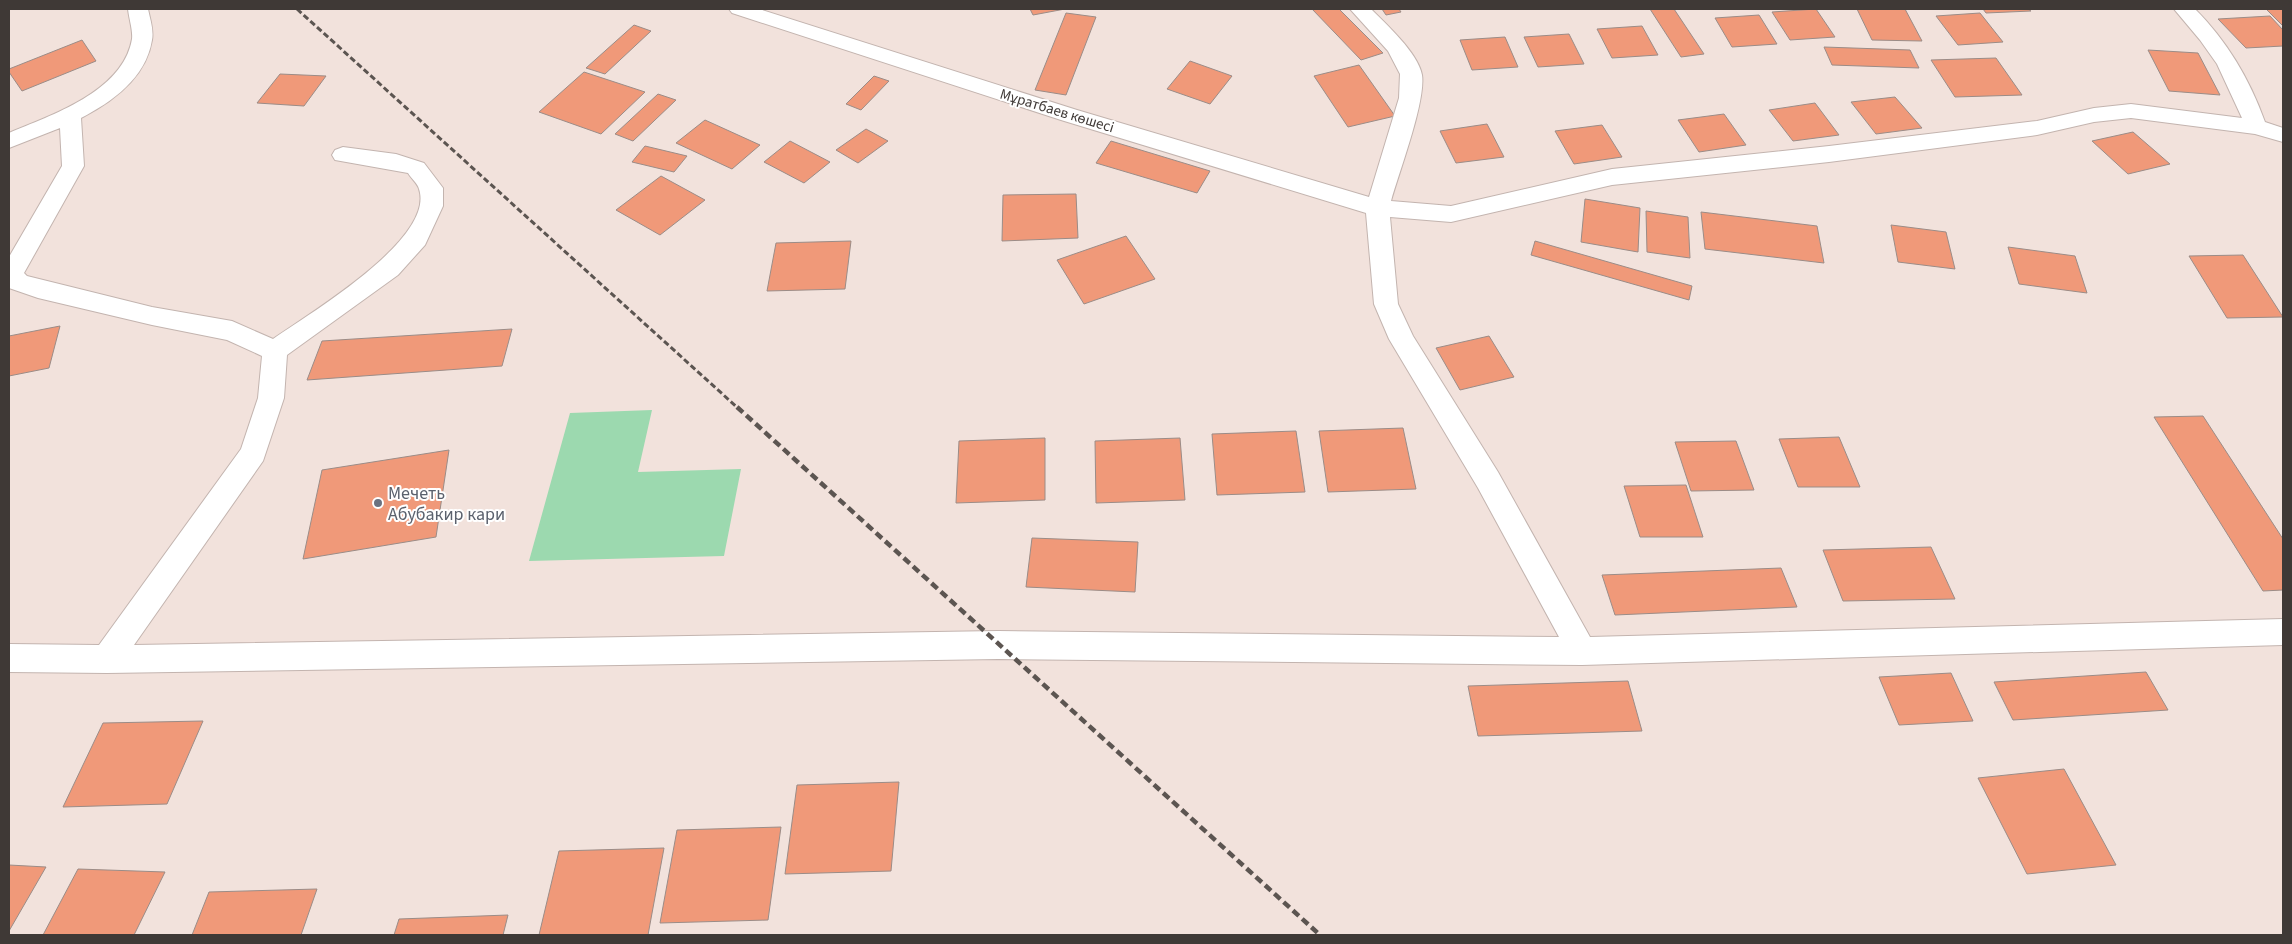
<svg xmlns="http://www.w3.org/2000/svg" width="2292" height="944" font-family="'Source Sans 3',sans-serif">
<rect width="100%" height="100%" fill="#f2e2dc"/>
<path fill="#9cd9af" d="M652,410L638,472L741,469L724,556L529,561L570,413Z"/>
<g fill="#f09979" stroke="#9b8c87">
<path d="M1030,9H1065L1033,15Z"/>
<path d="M1312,9H1339L1383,53L1361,60Z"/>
<path d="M1382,9H1399L1401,12L1386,15Z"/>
<path d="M1650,9H1674L1704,54L1681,57Z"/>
<path d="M1816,9L1835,37L1790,40L1772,12Z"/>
<path d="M1857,9H1905L1922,41L1872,40Z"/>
<path d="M1983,9H2028L2031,11L1986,13Z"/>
<path d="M2266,9H2283V26Z"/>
<path d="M1066,13L1096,17L1066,95L1035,90Z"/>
<path d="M1980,13L2003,42L1958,45L1936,16Z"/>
<path d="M1759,15L1777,44L1732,47L1715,18Z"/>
<path d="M2270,16L2283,30V46L2246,48L2218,19Z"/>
<path d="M634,25L651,31L605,74L586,68Z"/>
<path d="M1642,26L1658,55L1612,58L1597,29Z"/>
<path d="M1569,34L1584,64L1538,67L1524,37Z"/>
<path d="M1505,37L1518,67L1472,70L1460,40Z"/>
<path d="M82,40L96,61L22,91L9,72V69Z"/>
<path d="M1824,47L1910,50L1919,68L1832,65Z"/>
<path d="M2148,50L2198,53L2220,95L2169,91Z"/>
<path d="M1996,58L2022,95L1955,97L1931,60Z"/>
<path d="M1190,61L1232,76L1210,104L1167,89Z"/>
<path d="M1359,65L1395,116L1348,127L1314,76Z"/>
<path d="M584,72L645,92L601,134L539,112Z"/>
<path d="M280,74L326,76L304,106L257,103Z"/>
<path d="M874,76L889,81L861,110L846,104Z"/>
<path d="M658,94L676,100L633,141L615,134Z"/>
<path d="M1895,97L1922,128L1876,134L1851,102Z"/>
<path d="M1815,103L1839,135L1793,141L1769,110Z"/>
<path d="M1724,114L1746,145L1699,152L1678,120Z"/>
<path d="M705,120L760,145L732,169L676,143Z"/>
<path d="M1487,124L1504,157L1456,163L1440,131Z"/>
<path d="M1602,125L1622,157L1574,164L1555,131Z"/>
<path d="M866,129L888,141L858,163L836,150Z"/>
<path d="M2133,132L2170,164L2128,174L2092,141Z"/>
<path d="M790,141L830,162L804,183L764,162Z"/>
<path d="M1111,141L1210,171L1197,193L1096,163Z"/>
<path d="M645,146L687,156L674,172L632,162Z"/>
<path d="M661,176L705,200L660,235L616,210Z"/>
<path d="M1076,194L1078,238L1002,241L1003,195Z"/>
<path d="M1585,199L1640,208L1638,252L1581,242Z"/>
<path d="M1646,211L1688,217L1690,258L1647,252Z"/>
<path d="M1701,212L1817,226L1824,263L1705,249Z"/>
<path d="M1891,225L1946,232L1955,269L1898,262Z"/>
<path d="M1126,236L1155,279L1084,304L1057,260Z"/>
<path d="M851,241L845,289L767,291L776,243Z"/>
<path d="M1535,241L1692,286L1689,300L1531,255Z"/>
<path d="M2008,247L2075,256L2087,293L2019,284Z"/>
<path d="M2243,255L2283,317L2227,318L2189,256Z"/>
<path d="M60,326L49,368L9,376V336Z"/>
<path d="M512,329L502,366L307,380L322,341Z"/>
<path d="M1489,336L1514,377L1460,390L1436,348Z"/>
<path d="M2203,416L2283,539V590L2263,591L2154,417Z"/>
<path d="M1403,428L1416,489L1328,492L1319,431Z"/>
<path d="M1296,431L1305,492L1217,495L1212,434Z"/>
<path d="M1839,437L1860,487H1798L1779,439Z"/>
<path d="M1045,438V500L956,503L959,441Z"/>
<path d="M1180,438L1185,500L1096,503L1095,441Z"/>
<path d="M1736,441L1754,490L1691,491L1675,442Z"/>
<path d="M449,450L436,537L303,559L322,470Z"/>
<path d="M1686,485L1703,537H1640L1624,486Z"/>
<path d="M1032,538L1138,542L1135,592L1026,587Z"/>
<path d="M1931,547L1955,599L1843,601L1823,550Z"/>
<path d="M1781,568L1797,607L1615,615L1602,575Z"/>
<path d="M2146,672L2168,710L2013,720L1994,682Z"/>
<path d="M1951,673L1973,721L1899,725L1879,677Z"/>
<path d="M1628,681L1642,731L1478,736L1468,686Z"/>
<path d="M203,721L167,804L63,807L103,723Z"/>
<path d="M2064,769L2116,865L2027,874L1978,778Z"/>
<path d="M899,782L891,871L785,874L797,785Z"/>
<path d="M781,827L768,920L660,923L677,830Z"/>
<path d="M664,848L648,935H539L559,851Z"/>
<path d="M9,865L46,867L9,931Z"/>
<path d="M78,869L165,872L134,935H43Z"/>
<path d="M317,889L301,935H192L209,892Z"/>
<path d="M508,915L503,935H394L399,919Z"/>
</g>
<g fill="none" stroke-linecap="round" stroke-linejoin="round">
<g stroke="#c3b4af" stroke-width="2">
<path id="minor" d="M128,9H148C150,19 154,30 152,40C146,78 112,102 81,118L84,166L24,273L27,276L152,307L232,321L273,339C307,315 436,239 419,189C418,184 411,178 408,173L335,160L332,155L335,150L343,147L396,154L424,163L443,188V206L425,245L398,275L287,355L284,398L263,461L134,645L998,631L1559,637L1478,488L1389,339L1374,304L1366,213L1061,120L732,13L729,9H759L1077,110L1369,197L1399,98L1400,74L1388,51L1350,9H1371C1386,24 1418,53 1422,75C1426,101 1399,172 1391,201L1451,206L1612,169L1829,146L2037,121L2094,108L2131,104L2242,118L2217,64L2200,40L2174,9H2195C2227,41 2250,80 2265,122L2283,128V142L2255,134L2131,118L2094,122L2037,135L1829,162L1612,185L1451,222L1390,217L1398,304L1413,336L1498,472L1590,637L2283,619V645L1582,665L998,659L107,673L9,672V644L99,645L241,449L258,398L262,356L227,340L152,325L38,298L9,288V257L62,166L60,128L9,148V133C51,115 123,92 132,39C133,30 129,19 128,9Z"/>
</g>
<use href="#minor" fill="#fff" fill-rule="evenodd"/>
<path stroke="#5c5551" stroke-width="3" stroke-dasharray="6 3" stroke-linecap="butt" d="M297,9L739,409"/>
<path stroke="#5c5551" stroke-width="4.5" stroke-dasharray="8 4.5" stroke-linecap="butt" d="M737,407L1320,935"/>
</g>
<circle fill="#6b7280" stroke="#fff" stroke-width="2" cx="378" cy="503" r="5"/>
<g text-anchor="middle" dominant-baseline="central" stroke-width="4" stroke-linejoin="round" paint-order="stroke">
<g font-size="15" fill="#3f3936" stroke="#fff">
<text transform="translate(1057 111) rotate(17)">Мұратбаев көшесі</text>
</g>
<g font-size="18" fill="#5b616d" stroke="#fff" text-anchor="start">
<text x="388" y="493">Мечеть<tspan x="388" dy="21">Абубакир кари</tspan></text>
</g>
</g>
<rect width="2292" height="944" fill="none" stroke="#3f3936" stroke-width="20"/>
</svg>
